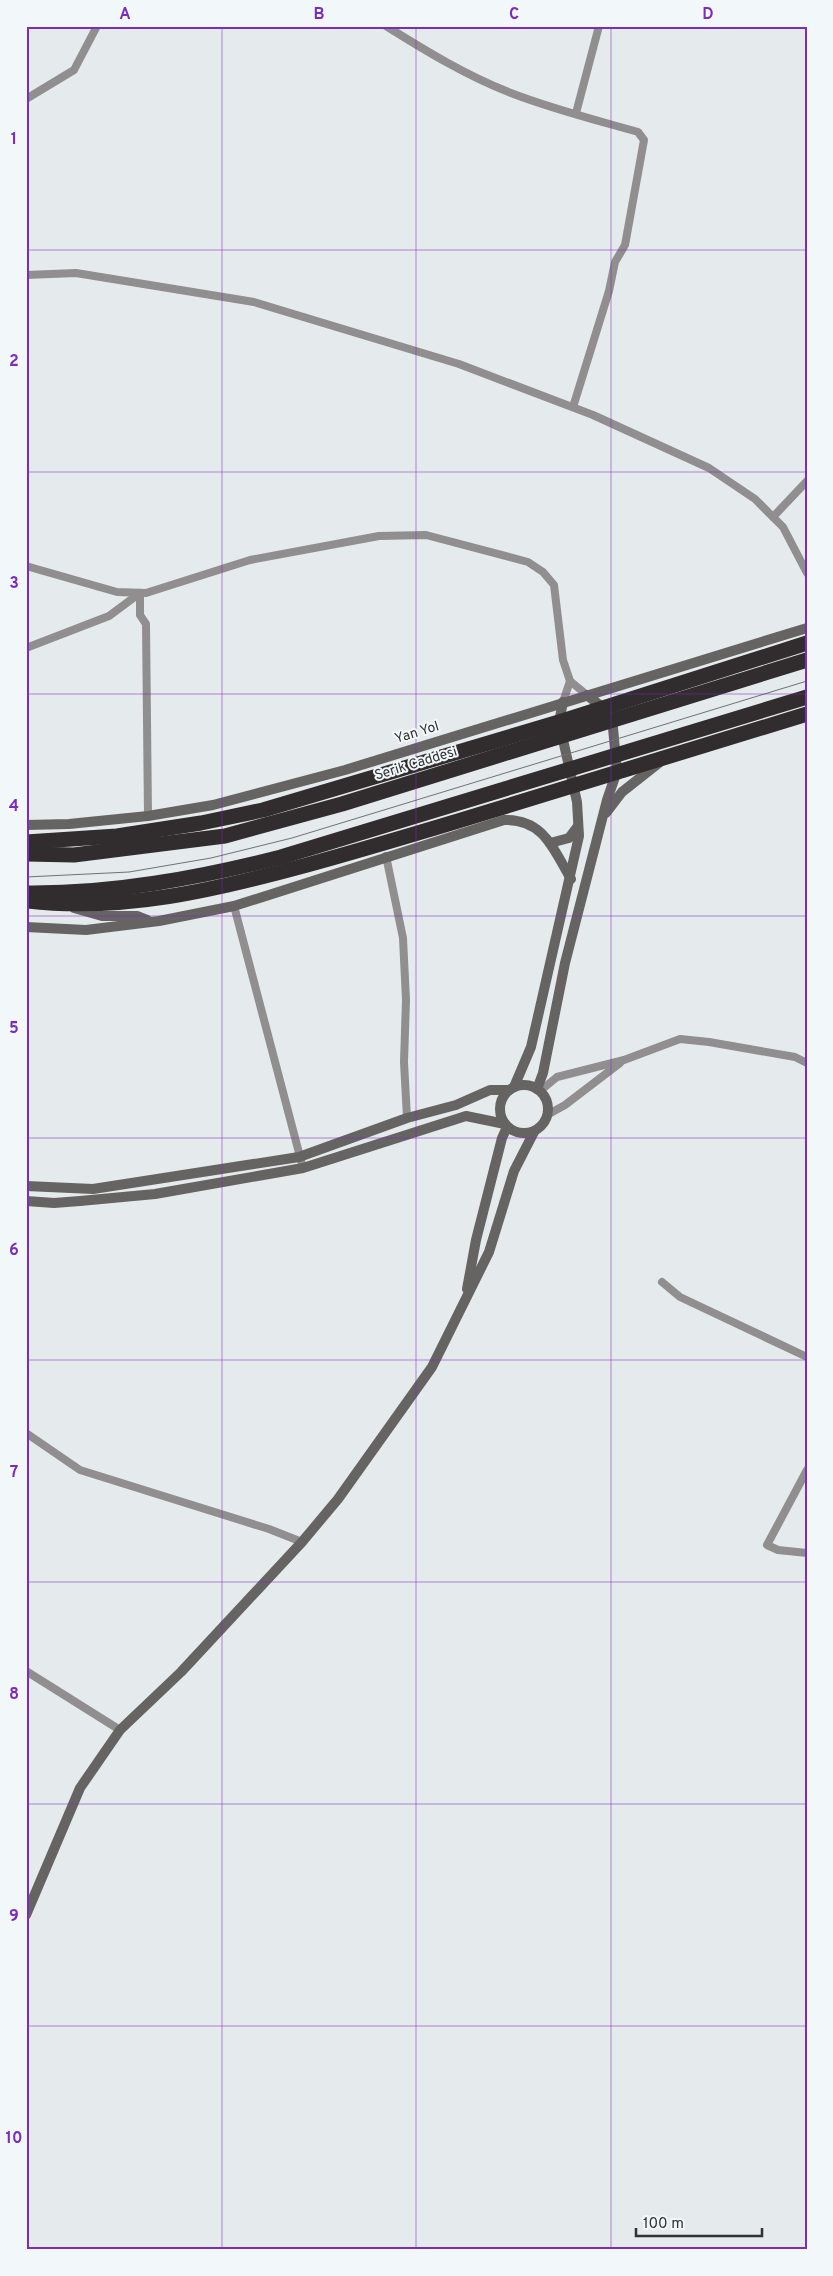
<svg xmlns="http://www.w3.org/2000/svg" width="833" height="2276" font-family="Overpass,sans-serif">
<rect width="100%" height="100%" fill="#e5eaec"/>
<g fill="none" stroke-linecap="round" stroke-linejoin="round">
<g stroke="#908e8e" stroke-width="8">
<path d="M386,26C426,51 467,76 511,93C552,109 596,120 638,132L644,140L625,245L615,262L609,291L573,407"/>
<path d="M26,99L74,70L97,26"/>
<path d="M576,113L599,26"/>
<path d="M26,275L76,273L254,302L459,364L593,415L709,468L755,499L783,527L807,573"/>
<path d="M773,517L807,481"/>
<path d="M26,566L117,592L146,593L250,560L379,536L426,535L528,562L543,572L554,585L563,660L570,681L587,695"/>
<path d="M140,593V615L146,624L148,816"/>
<path d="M26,648L109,616L140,593"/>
<path d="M563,702L570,681"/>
<path d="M386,856L403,938L406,1000L404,1062L407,1118"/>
<path d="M234,906L303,1168"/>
<path d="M540,1091L557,1077L624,1060L680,1039L709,1042L795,1057L807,1063"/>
<path d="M547,1115L565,1105L620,1063"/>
<path d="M662,1282L680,1297L807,1357"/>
<path d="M26,1433L80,1470L269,1529L302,1542"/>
<path d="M807,1470L767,1545L778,1550L807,1553"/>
<path d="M26,1671L120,1730"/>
</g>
<g stroke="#666363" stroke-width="10">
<path d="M606,813L622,792L660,762"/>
<path d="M26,825L69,824L148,816L213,805L345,770L807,628"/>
<path d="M550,843L569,838L578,826"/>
<path d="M74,908L102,916H137L147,920"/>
<path d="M26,927L86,930L159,921L234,906L504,820C544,819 553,849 571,879"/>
<circle cx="524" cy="1109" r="24"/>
<path d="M514,1087L531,1047L579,836L577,802L559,722L563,702"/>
<path d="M537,1089L543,1073L565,963L607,800L617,771L613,728L602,707L587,695"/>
<path d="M26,1186L93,1189L299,1157L407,1118L456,1105L490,1090H509"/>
<path d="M26,1201L54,1203L80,1201L155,1194L303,1168L466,1116L505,1124"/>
<path d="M467,1289L476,1240L502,1138L507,1127"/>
<path d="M26,1915L80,1788L120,1730L181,1672L302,1542L338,1499L432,1367L489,1252L514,1171L534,1132"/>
</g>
<g stroke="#312c2d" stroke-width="15">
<path d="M26,842L117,836L201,823L263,810L559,722L807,643"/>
<path d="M26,854L74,855L225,836L342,804L807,660"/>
<path d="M26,893C112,894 198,878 281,857L807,697"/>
<path d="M28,901C123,912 215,890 307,865C358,851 408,836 458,821C574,785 690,749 807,714"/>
</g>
<path stroke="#6f7273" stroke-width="1" d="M26,877L129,872L211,858L292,838L807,681"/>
</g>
<path fill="none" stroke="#7b2cbf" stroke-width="1" stroke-opacity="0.55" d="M222,26V2250M416,26V2250M611,26V2250M26,250H807M26,472H807M26,694H807M26,916H807M26,1138H807M26,1360H807M26,1582H807M26,1804H807M26,2026H807"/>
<g text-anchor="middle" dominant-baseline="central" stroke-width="4" stroke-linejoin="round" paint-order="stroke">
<g font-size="14" fill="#303233" stroke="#f2f7f9">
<text transform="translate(417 733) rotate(-17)">Yan Yol</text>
<text transform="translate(416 764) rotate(-17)">Serik Caddesi</text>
</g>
</g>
<rect width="833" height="2276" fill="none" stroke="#f2f7f9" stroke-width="55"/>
<path d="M636 2228v8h126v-8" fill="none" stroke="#303233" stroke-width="2.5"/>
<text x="643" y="2228" font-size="15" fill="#303233" stroke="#f2f7f9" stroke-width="4" paint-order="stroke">100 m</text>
<rect x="28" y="28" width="778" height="2220" fill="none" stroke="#7b2cbf" stroke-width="2"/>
<g font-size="16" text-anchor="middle" font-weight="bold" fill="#7b2cbf">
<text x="125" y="19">A</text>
<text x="319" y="19">B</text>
<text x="514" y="19">C</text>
<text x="708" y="19">D</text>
<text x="14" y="144">1</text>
<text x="14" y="366">2</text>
<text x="14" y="588">3</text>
<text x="14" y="811">4</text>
<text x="14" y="1033">5</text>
<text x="14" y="1255">6</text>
<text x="14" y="1477">7</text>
<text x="14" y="1699">8</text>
<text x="14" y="1921">9</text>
<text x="14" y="2143">10</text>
</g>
</svg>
